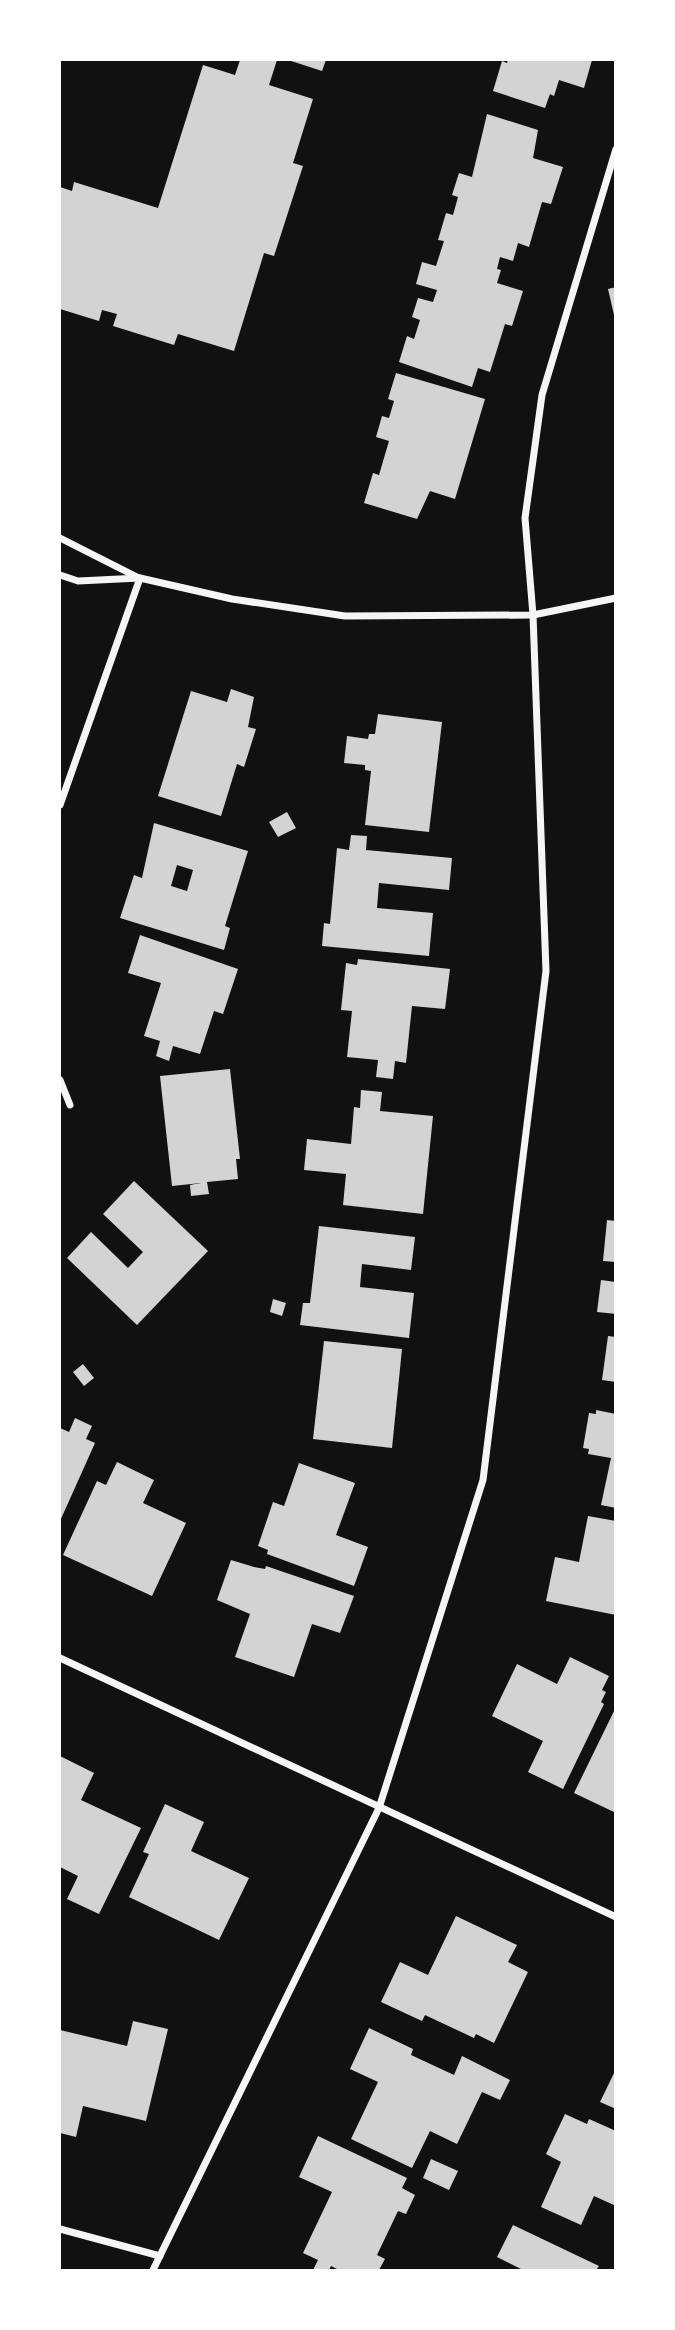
<svg xmlns="http://www.w3.org/2000/svg" width="675" height="2330" font-family="Jost,sans-serif">
<rect width="100%" height="100%" fill="#111"/>
<g fill="#d3d3d3" fill-rule="evenodd">
<path d="M240,60H277L269,85L313,99L293,163L303,166L274,256L264,253L234,351L178,334L174,345L113,326L117,314L102,310L99,321L60,309V187L72,191L74,182L158,208L203,65L235,75Z"/>
<path d="M288,60H326L322,71Z"/>
<path d="M508,60H592L584,88L559,80L554,96L550,94L545,108L493,91L502,61L507,63Z"/>
<path d="M487,114L538,130L533,158L563,167L551,204L542,202L529,247L518,243L513,261L500,257L497,269L501,270L497,283L523,291L512,326L505,324L490,372L478,368L472,387L399,362L407,336L414,339L420,320L412,317L418,298L433,302L437,290L416,284L422,262L436,266L444,241L438,240L446,213L453,215L458,197L452,195L459,173L472,177Z"/>
<path d="M616,287V315H614L608,289Z"/>
<path d="M396,373L485,399L455,499L430,491L417,519L364,503L373,473L379,475L389,441L376,437L382,416L389,418L394,401L388,399Z"/>
<path d="M231,689L254,697L248,727L256,729L244,767L237,764L221,816L158,796L191,691L227,702Z"/>
<path d="M378,714L442,722L429,832L365,825L371,771L365,770V765L344,763L347,736L368,739L369,734H375Z"/>
<path d="M287,812L296,828L278,837L269,822Z"/>
<path d="M154,823L248,851L225,926L230,928L224,950L120,918L134,875L142,878ZM177,865L193,870L187,891L171,886Z"/>
<path d="M351,835L367,836L366,850L452,858L449,890L379,883L377,908L433,913L429,956L322,946L324,923L330,924L337,848L349,850Z"/>
<path d="M140,935L238,969L223,1014L214,1011L200,1054L173,1046L169,1061L156,1056L160,1041L144,1036L161,983L128,973Z"/>
<path d="M358,959L450,969L445,1009L412,1006L406,1063L395,1061L393,1079L376,1077L378,1060L347,1057L352,1011L341,1010L346,963L357,965Z"/>
<path d="M230,1069L240,1159H236L238,1179L207,1182L209,1194L191,1196L190,1185L201,1183L172,1186L160,1076Z"/>
<path d="M361,1090L382,1092L380,1111L433,1116L423,1214L343,1205L346,1174L304,1170L307,1139L351,1144L354,1107L360,1108Z"/>
<path d="M134,1181L208,1251L137,1325L67,1258L91,1232L128,1268L143,1252L103,1214Z"/>
<path d="M607,1220L616,1221V1262L603,1261Z"/>
<path d="M319,1226L415,1237L411,1270L362,1264L360,1287L414,1293L409,1338L300,1325L303,1303H310Z"/>
<path d="M601,1280L616,1282V1314L597,1312Z"/>
<path d="M273,1299L286,1303L282,1316L270,1312Z"/>
<path d="M608,1336L616,1337V1382L602,1380Z"/>
<path d="M324,1341L402,1349L392,1448L313,1439Z"/>
<path d="M83,1364L94,1378L84,1386L73,1372Z"/>
<path d="M596,1410L616,1414V1508L601,1505L611,1458L588,1454L589,1449L583,1448L589,1413L596,1414Z"/>
<path d="M75,1418L92,1426L86,1439L95,1443L60,1521V1428L69,1432Z"/>
<path d="M117,1462L154,1480L143,1503L186,1523L152,1596L63,1555L97,1481L106,1485Z"/>
<path d="M299,1463L355,1483L336,1535L368,1547L354,1586L267,1554L268,1550L258,1546L273,1502L284,1506Z"/>
<path d="M588,1516L616,1521V1615L546,1601L555,1557L579,1562Z"/>
<path d="M231,1560L254,1567L265,1569L266,1566L354,1596L340,1633L312,1624L294,1677L235,1657L250,1614L217,1600Z"/>
<path d="M570,1657L609,1676L602,1690L606,1692L601,1702L604,1704L563,1789L528,1772L543,1741L492,1716L517,1664L557,1684Z"/>
<path d="M616,1707V1809L614,1812L574,1793Z"/>
<path d="M60,1756L94,1773L81,1800L141,1828L99,1914L67,1899L78,1876L60,1867Z"/>
<path d="M165,1804L204,1822L191,1851L249,1878L219,1940L129,1897L149,1854L143,1852Z"/>
<path d="M456,1916L517,1945L508,1962L528,1972L494,2043L476,2034L474,2038L425,2015L422,2021L381,2002L400,1962L428,1975Z"/>
<path d="M133,2021L168,2029L146,2121L83,2106L76,2137L60,2133V2030L127,2046Z"/>
<path d="M369,2028L413,2049L411,2055L454,2075L462,2056L510,2080L500,2100L482,2092L457,2144L430,2131L412,2168L351,2139L378,2082L350,2069Z"/>
<path d="M616,2069V2109L600,2102Z"/>
<path d="M565,2114L587,2124L589,2119L616,2131V2206L594,2196L581,2225L541,2207L561,2162L546,2154Z"/>
<path d="M318,2136L407,2178L402,2188L415,2195L406,2214L398,2211L377,2255L385,2259L379,2270H339L331,2266L329,2270H313L318,2260L303,2253L332,2192L299,2177Z"/>
<path d="M431,2159L458,2171L449,2190L423,2178Z"/>
<path d="M513,2225L599,2266L596,2270H523L497,2257Z"/>
</g>
<g fill="none" stroke-linecap="round" stroke-linejoin="round">
<g stroke="#f5f5f5" stroke-width="7">
<path d="M60,538L139,578"/>
<path d="M60,575L78,581L140,578L232,599L345,616L533,615L616,598"/>
<path d="M60,805L140,578"/>
<path d="M60,1080L70,1105"/>
<path d="M60,1658L616,1917"/>
<path d="M60,2229L160,2256"/>
<path d="M153,2270L379,1808L483,1480L546,971L533,615L525,518L542,395L616,149"/>
</g>
</g>
<rect width="675" height="2330" fill="none" stroke="#ffffff" stroke-width="122"/>
</svg>
